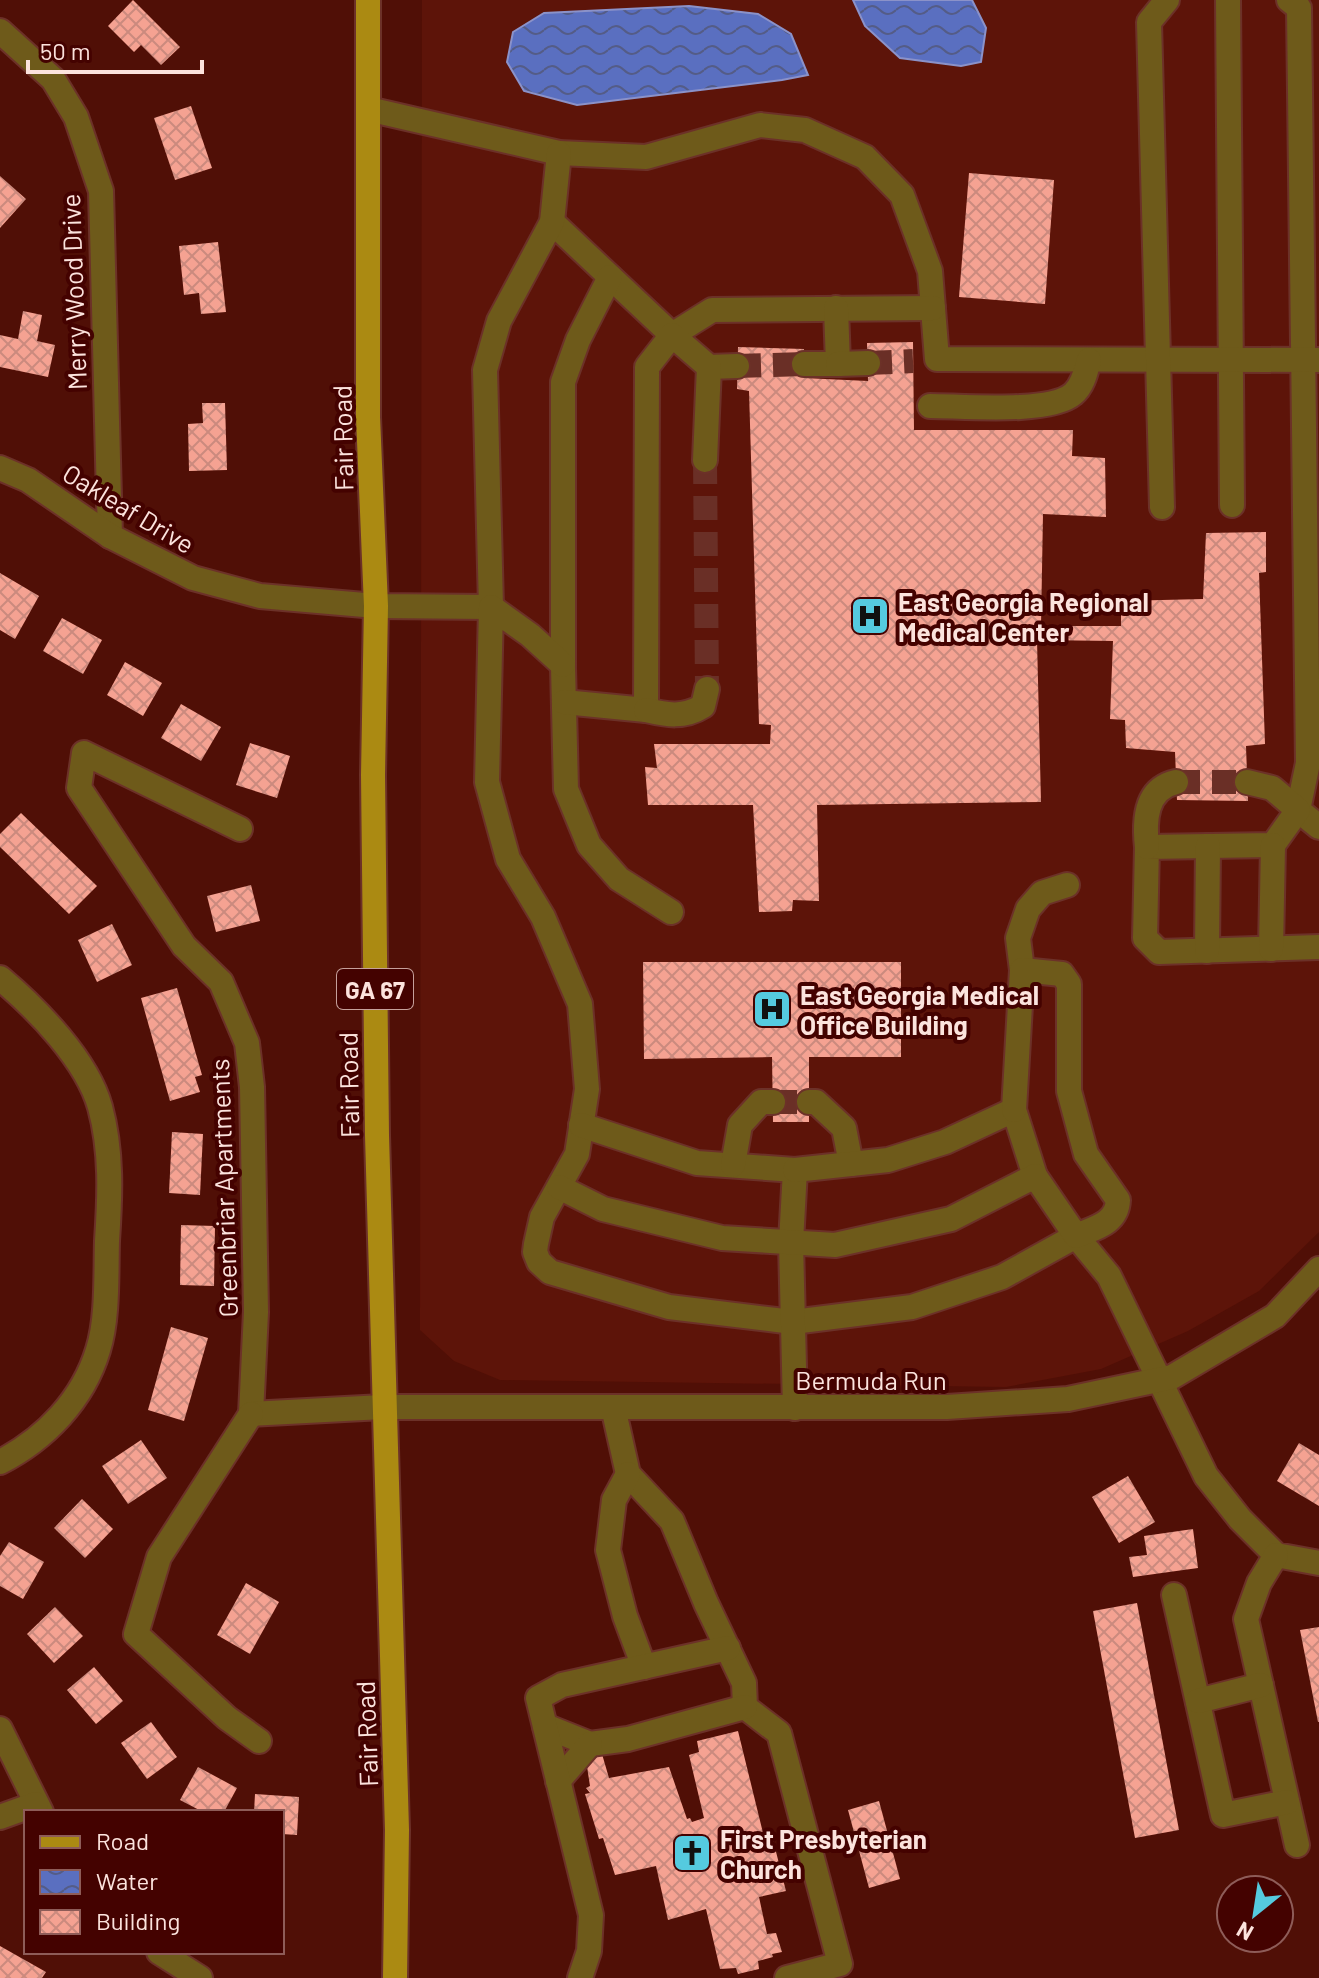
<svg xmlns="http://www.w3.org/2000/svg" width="1319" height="1978" font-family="Barlow,sans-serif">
<defs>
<pattern id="water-waves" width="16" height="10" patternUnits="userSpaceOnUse" patternTransform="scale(2)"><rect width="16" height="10" fill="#5a6fc0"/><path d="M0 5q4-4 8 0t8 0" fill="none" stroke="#545c87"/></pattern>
<pattern id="building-cross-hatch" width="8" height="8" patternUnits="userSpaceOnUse" patternTransform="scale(2)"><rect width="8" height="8" fill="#f5a292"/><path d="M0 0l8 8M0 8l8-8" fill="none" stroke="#cb8a7e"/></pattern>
</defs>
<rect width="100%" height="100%" fill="#500f06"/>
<path fill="#5d1409" d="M422,0H1319V1232L1259,1291L1188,1331L1101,1369L1006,1387L500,1380L454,1361L420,1330Z"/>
<g fill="url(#water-waves)" stroke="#8b92c9" stroke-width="2">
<path d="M853,0H972L986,28L981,62L961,66L900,58L865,26Z"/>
<path d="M689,6L758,14L791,34L808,75L782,80L577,105L524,91L507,62L513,32L544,13Z"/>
</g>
<g fill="url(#building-cross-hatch)">
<path d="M133,0L180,47L161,65L141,45L134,52L108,26Z"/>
<path d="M191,106L212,168L175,180L154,118Z"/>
<path d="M969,173L1054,180L1045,304L959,297Z"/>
<path d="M0,176L26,199L0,228Z"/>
<path d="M218,242L226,312L201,314L199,293L184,295L179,246Z"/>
<path d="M23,311L42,315L37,341L55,345L48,377L0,367V335L18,339Z"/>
<path d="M913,342L914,430H1073L1072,456L1105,458L1106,517L1043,514L1041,626H1121V601L1203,599L1206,533L1266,532V572L1259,573L1265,744L1246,746L1248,801L1177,800L1175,752L1126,748L1125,720L1110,719L1113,641L1037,640L1041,802L817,805L819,901L793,900L792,911L759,912L753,805H648L645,767L657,768L654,744H770L771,725L759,724L749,391L737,389L738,347L804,349V378L868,381L867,343Z"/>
<path d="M202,403H225L227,470L189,471L188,424L203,423Z"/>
<path d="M0,573L39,596L15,639L0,630Z"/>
<path d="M62,618L102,640L83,674L43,651Z"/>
<path d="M125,662L162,683L143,716L107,695Z"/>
<path d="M181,704L221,727L201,761L161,738Z"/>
<path d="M250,743L290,756L277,798L236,785Z"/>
<path d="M21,813L97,886L69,914L0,847V834Z"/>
<path d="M251,885L260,921L216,932L207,896Z"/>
<path d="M112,924L132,965L97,982L78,940Z"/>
<path d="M643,962H901V1057H809V1122H773L772,1057L644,1059Z"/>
<path d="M177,988L202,1075L195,1077L200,1092L170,1101L141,998Z"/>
<path d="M172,1132L203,1134L200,1195L169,1193Z"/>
<path d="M181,1225L215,1226L214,1286L180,1285Z"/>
<path d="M171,1327L208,1338L184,1421L148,1410Z"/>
<path d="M141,1440L167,1478L128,1504L102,1466Z"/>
<path d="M1299,1443L1319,1455V1506L1277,1481Z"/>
<path d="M1128,1476L1155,1522L1119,1543L1092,1497Z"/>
<path d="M82,1499L113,1529L85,1558L54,1528Z"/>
<path d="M1193,1529L1198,1568L1133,1577L1129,1557L1147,1555L1144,1536Z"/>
<path d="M9,1542L44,1562L23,1599L0,1586V1556Z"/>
<path d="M246,1583L279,1602L250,1654L217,1635Z"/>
<path d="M1137,1603L1179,1830L1135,1838L1093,1611Z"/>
<path d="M55,1607L83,1636L54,1663L27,1634Z"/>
<path d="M1319,1627V1722H1318L1300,1630Z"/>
<path d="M94,1667L123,1701L96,1724L67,1690Z"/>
<path d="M151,1722L177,1757L147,1779L121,1743Z"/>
<path d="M738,1731L765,1841L773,1840L786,1891L759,1897L767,1934L776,1933L782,1952L772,1954L773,1957L758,1961L759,1969L738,1974L736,1968L720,1969L706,1909L668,1920L656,1866L615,1875L603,1838L599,1839L585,1794L590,1793L586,1788L590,1786L586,1760L602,1754L609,1778L669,1767L687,1819L690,1818L692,1822L704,1818L689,1755L699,1752L697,1741Z"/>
<path d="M198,1767L237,1788L224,1812H203L180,1800Z"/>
<path d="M255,1794L299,1797L297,1835L282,1834V1812H254Z"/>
<path d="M879,1801L900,1879L869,1888L848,1810Z"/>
<path d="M0,1946L46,1972L42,1978H0Z"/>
</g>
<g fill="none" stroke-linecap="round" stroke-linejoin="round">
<g stroke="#6a2f26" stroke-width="24" stroke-dasharray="24 12" stroke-linecap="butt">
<path d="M868,363L913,361"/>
<path d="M737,366L804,364"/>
<path d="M705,460L707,689"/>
<path d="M1176,782H1247"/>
<path d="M773,1102H809"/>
</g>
<g stroke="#6c3128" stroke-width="28">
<g id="minor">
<path d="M1228,0L1232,505"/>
<path d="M1289,0L1299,8L1308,763L1298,810L1319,827"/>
<path d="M0,31L53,79L76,117L101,191L110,536"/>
<path d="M368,109L559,153L646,157L760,125L805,130L865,157L902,195L930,271L937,359L1319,360"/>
<path d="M552,222L672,335L712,310L933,308"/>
<path d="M610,277L578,340L563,382V667L566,789L589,845L619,879L671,912"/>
<path d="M804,364H838L836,308"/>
<path d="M838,364L868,363"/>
<path d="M709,367L737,366"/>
<path d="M930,406C961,406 1050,414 1073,394C1083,386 1086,371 1089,360"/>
<path d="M0,468L28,480L110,536L193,578L260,596L376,606L491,607L485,370L499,321L552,222L559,153"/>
<path d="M1162,507L1149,22L1167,0"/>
<path d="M563,665L530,635L491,607L487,782L508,859L543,917L580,1004L587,1089L577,1154L542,1217L536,1244L535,1252L539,1262L550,1272L669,1307L793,1322L912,1307L1002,1277L1076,1236L1109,1276L1206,1476L1240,1519L1276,1555L1319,1563"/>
<path d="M564,702L646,710L647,367L672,335L709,367L705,460"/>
<path d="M646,710C667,715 684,718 703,706L707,689"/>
<path d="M1247,782L1272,788L1298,810L1273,845L1147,847L1145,938L1159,952L1319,947"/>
<path d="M240,829L84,753L79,788L184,946L221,982L247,1043L252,1087L256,1312L251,1414"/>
<path d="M1147,847C1144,821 1145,789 1176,782"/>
<path d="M1271,949L1273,845"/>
<path d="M1207,951L1208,846"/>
<path d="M1022,970L1018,938L1028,909L1042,893L1067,885"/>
<path d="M0,978C37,1009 87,1060 100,1107C112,1151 110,1196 107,1241C106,1275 108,1318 98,1350C83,1400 45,1439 0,1462"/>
<path d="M809,1102H816L844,1128L851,1164"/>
<path d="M581,1125L697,1163L795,1170L791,1242L795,1408"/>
<path d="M733,1165L740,1125L761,1102H773"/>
<path d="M795,1170L888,1160L945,1142L1014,1110L1035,1176"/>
<path d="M559,1187L603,1209L722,1238L835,1245L951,1219L1035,1176L1076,1236C1094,1228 1117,1224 1118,1200L1086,1154L1069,1091V984L1062,974L1022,970L1014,1110"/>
<path d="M613,1407L628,1474L672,1521L706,1603L744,1683L745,1707L779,1733L840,1964L787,1978"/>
<path d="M251,1414L383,1407H947L1068,1399L1172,1377L1275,1316L1319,1269"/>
<path d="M251,1414L159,1557L136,1634L227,1718L259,1741"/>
<path d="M628,1474L614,1500L608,1550L625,1616L644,1667"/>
<path d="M1276,1555L1259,1583L1246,1619L1297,1845"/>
<path d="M1174,1595L1223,1815L1287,1802"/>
<path d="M1198,1701L1261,1685"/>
<path d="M545,1726L590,1744L628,1739L745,1707"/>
<path d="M0,1729L41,1812"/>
<path d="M558,1781L590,1744"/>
<path d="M0,1817L36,1804"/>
<path d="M159,1952L200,1978"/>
<path d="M580,1978L589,1951L591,1915L538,1698L562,1685L728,1648"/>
</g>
</g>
<g stroke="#6c3128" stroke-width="28">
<path id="major" d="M368,0V417L376,606L373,775L377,1135L397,1830L395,1978"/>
</g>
<use href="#minor" stroke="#6e5a1a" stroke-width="24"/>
<use href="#major" stroke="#ab8a12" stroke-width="24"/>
</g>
<defs>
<g id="hospital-square" transform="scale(2)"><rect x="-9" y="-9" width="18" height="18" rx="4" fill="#55cadf" stroke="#440200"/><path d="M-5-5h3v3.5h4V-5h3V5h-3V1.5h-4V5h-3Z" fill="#111"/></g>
<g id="church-square" transform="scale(2)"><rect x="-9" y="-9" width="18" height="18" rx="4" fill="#55cadf" stroke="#440200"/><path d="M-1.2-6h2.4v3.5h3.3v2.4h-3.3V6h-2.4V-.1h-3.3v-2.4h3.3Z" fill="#111"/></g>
</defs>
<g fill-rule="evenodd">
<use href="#hospital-square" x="870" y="616"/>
<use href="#hospital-square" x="772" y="1009"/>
<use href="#church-square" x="692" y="1853"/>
</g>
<g text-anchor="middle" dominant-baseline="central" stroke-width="8" stroke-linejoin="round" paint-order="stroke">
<rect fill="#440200" stroke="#c5a09b" stroke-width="2" x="337" y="969" width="76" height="40" rx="6"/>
<g font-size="24" font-weight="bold" fill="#fce3dd">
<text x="375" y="989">GA 67</text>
</g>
<g font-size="26" fill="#fce3dd" stroke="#440200">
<text transform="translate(73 292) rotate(-92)">Merry Wood Drive</text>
<text transform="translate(342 438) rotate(-91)">Fair Road</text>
<text transform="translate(129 508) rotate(31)">Oakleaf Drive</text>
<text transform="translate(348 1085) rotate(-91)">Fair Road</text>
<text transform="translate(223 1188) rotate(-92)">Greenbriar Apartments</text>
<text x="871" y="1379">Bermuda Run</text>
<text transform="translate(366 1734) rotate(-92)">Fair Road</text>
</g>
<g font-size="26" font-weight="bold" fill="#fce3dd" stroke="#440200" text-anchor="start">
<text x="898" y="601">East Georgia Regional<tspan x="898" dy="30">Medical Center</tspan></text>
<text x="800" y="994">East Georgia Medical<tspan x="800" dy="30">Office Building</tspan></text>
<text x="720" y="1838">First Presbyterian<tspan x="720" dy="30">Church</tspan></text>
</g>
</g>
<rect x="24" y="1810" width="260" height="144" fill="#440200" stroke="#8e5c58" stroke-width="2"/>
<rect x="40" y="1836" width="40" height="12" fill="#ab8a12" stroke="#8e5c58" stroke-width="2"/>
<text x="96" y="1850" font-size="24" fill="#fce3dd">Road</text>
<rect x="40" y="1870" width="40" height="24" fill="url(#water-waves)" stroke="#8e5c58" stroke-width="2"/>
<text x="96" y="1890" font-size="24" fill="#fce3dd">Water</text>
<rect x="40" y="1910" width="40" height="24" fill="url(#building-cross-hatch)" stroke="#8e5c58" stroke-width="2"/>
<text x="96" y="1930" font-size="24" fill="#fce3dd">Building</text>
<g transform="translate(1255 1914) rotate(210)"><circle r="38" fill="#440200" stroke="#8e5c58" stroke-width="2"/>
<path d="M0-6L14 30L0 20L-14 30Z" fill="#55cadf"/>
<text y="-12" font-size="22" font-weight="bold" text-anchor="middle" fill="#fce3dd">N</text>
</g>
<path d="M28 60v12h174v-12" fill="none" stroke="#fce3dd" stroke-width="4"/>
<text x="40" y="60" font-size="24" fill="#fce3dd" stroke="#440200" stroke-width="6" paint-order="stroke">50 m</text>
</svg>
